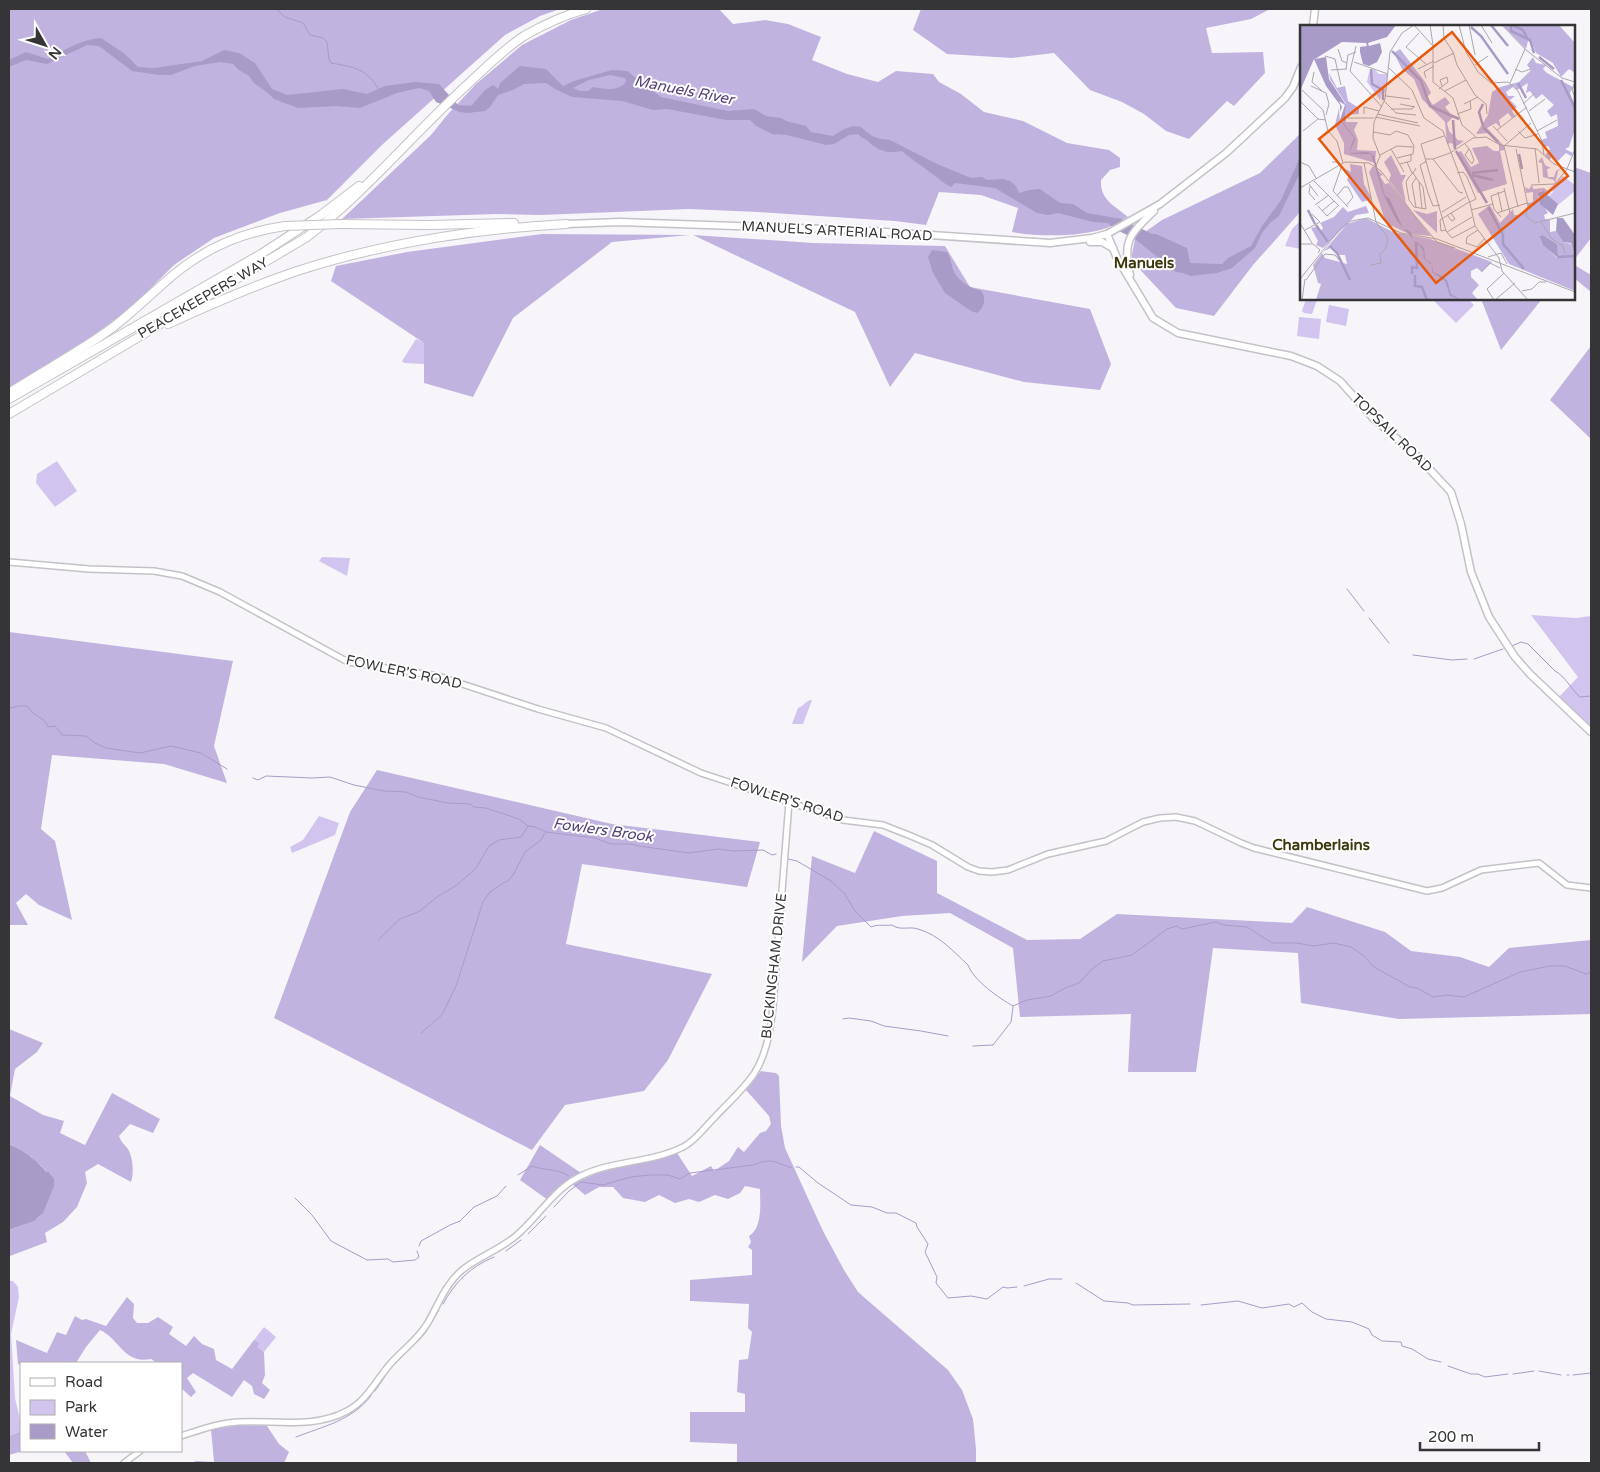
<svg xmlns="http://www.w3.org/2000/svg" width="1600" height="1472" font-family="'Varela Round',sans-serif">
<rect width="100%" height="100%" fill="#f7f5fa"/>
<g fill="#d1c5ef">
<path d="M1301,220V249L1285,246L1292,229Z"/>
<path d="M1306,299L1317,300L1312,314L1304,313L1302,311Z"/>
<path d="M1432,299H1468L1474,305L1456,323Z"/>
<path d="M1329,305L1349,309L1346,326L1326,322Z"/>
<path d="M1299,317L1321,319L1319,339L1297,336Z"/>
<path d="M416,339L425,343L424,364L404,363L402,361Z"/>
<path d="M57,461L77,491L55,507L36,483L37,474Z"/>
<path d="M322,557L350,558L347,576L319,561Z"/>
<path d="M1531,615L1576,618L1591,616V732L1557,699L1578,677Z"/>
<path d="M812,700L803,724H792L798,708C804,706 806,700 812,700Z"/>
<path d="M319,816L339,823L335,835L292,853L290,847L303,840Z"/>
<path d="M9,1281H13L18,1287L19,1297L11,1334L15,1398L21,1424V1431L9,1436Z"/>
<path d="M264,1327L276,1337L264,1352L258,1347L254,1340Z"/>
</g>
<g fill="#c1b3e0">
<path d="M9,9H560L540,16L505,35L383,144L327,200L280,213L214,238L174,265L131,308L94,335L9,388Z"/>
<path d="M603,9H719L733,24L765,20L788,24L821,37L812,60L847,74L878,82L896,71L933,74L939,82L961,94L984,112L1023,121L1067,143L1109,150L1120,158V167L1110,170L1101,180C1100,200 1114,205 1128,217C1121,220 1114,225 1107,228C1081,237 1038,237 1012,232L1018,208L981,195L939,192L926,225L895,221L758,212L689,209L541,215L497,214L342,219L431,135L448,114L476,84L522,45L571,20Z"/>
<path d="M921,9H1270L1251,19L1206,28L1212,53L1263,52L1265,73L1234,106L1227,101L1189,139L1166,131L1144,114L1122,102L1090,90L1054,53L1012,58L947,54L913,30Z"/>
<path d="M1301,133V211L1253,265L1214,316L1176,308L1131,260L1135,239L1162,220L1260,173Z"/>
<path d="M1574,167L1591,173V238L1574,260Z"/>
<path d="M542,234L690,235L612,242L513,318L473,397L424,383V343L331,281L336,266L407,252Z"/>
<path d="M693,235L813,243L945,246L970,287L1090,309L1111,364L1100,390L1024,382L915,353L890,387L855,312Z"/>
<path d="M1576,266L1591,275V292L1574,278V267Z"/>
<path d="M1481,299H1542L1501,350Z"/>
<path d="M1591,346V438H1590L1550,400Z"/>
<path d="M9,632L233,661L214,746L227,783L164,764L52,755L41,829L55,841L72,920L39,905L26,894L16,903L28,925H9Z"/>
<path d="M377,770L612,824L760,842L747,887L582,864L566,944L712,974L668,1060L644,1091L565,1105L532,1150L274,1018L350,812Z"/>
<path d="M874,831L937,861V893L1027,940L1080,939L1117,914L1292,923L1307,907L1385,932L1411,951L1460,957L1489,967L1509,948L1591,940V1014L1399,1019L1301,1003L1298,953L1213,948L1196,1072H1128L1131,1014L1020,1017L1013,948L950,913L902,916L837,926L802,962L812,856L855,873Z"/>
<path d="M9,1029L43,1043L37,1052L15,1069L10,1096L43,1115L64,1121L60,1133L85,1145L112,1093L160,1119L153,1133L130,1124L119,1136C121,1142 124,1144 128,1149C133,1157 134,1174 131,1182L98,1164L85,1172L87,1183L77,1207L63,1222L45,1233L47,1242L10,1256L9,1228C15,1229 18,1226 24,1224C44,1216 40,1217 49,1197C53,1186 57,1183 49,1172H46L45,1169C31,1158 27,1151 9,1144Z"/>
<path d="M761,1071L776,1073L779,1076L781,1126L785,1148L823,1231L844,1270L858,1292L948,1370L962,1390L973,1419L976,1449V1463H737V1444L690,1442V1412H745V1394L737,1392L739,1360L748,1359L752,1332L748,1328L749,1304L690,1301V1280L752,1275V1250L748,1247L751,1242L749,1236C763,1228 760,1203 760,1189L745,1186L740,1193L728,1199L715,1195L699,1202L689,1199L675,1203L659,1195L645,1202L623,1198L613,1187H599L585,1195L572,1184L597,1173L677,1153L692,1176L711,1166L714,1171L729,1161L738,1147L744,1152L760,1133L766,1131L771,1124L769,1116L746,1090Z"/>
<path d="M540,1145L581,1173L569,1180L548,1200L520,1180Z"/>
<path d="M127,1297L134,1304L133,1318L137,1323H148L158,1317L173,1327L169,1334L186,1346L194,1336L202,1344L214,1349L216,1360L232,1369L254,1340L259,1343L258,1347L264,1352L265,1375L262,1383L270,1390L264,1399L254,1394L252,1386L244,1380L232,1397L193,1373L187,1378L196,1392L191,1397L181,1388V1363H157L151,1359C123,1364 121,1340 100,1330L86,1347L76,1363H21V1365L18,1364L16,1340L47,1353L57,1332L66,1335L75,1316L82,1320L86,1319L106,1326Z"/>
<path d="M237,1425L267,1426L279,1444L289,1452L284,1463H192L196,1461L214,1462L211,1429Z"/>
<path d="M21,1431V1451H23L9,1455V1436Z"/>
<path d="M64,1451H85L91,1463H73Z"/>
</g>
<g fill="#a99bc7" fill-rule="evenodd">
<path d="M101,38L125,54L138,67L154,68L202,61L224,50L239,53L255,63L272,89L287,95L343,89L367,94L385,86L415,82L439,84L458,105L471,106L485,90L493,85L498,89L500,83L520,66L546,69L563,86L574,81L612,70L627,71L661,97L728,111L754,109L766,116L781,118L786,121L806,126L811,132L833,136L844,129L854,126L861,127L872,136L881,139L890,140L935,163L971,178L982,177L987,180L1003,179L1010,181L1016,186L1019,193L1029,190L1040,189L1060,203L1073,204L1087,213L1122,219L1152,234H1156L1187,248L1190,263L1222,264L1228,258L1251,246L1262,226L1281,200L1301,155V171L1279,216L1270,223L1262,233L1255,248L1232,268L1217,273L1191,276L1183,273L1176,272L1135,239L1113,228L1108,223L1093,222L1058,213L1048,215L1037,213L995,188L955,183L951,187C940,181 940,179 931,173C922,165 911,160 902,151C888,154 877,151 868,141C864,138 861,138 858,134L849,135L834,144L826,145L787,135L772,134L756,126L750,120H726L667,109L653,110L622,101L572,97L555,89L546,83L524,84L513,90L498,95L490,107L485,111L467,113L460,112L436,102L429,91L419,88L397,93L360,108L336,106L298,108L274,99L268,93L254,83L249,76L239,70L233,64L220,62L195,66L171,75H159L132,71L99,46L87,45L47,64L26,60L9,67V60L26,52L48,59C64,50 82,39 101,38ZM610,75L625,78L626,82C618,92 604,89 593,87L588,91H580L573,88L589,80Z"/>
<path d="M932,250L947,252C951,258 951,265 954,272C959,282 971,288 981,291C987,298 984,308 977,313L971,311L945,293L933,273L928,257Z"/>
<path d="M9,1144C21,1149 28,1154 38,1163C41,1167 44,1167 46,1172H49L54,1179V1186L43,1213L34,1221L11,1229L9,1228Z"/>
</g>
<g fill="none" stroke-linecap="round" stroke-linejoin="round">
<g stroke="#a99bc7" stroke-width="1">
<path d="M276,9L285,17L303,23L310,35L323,38L327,42L329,59L331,63C353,67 367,68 379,90"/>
<path d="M1347,589L1364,611"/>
<path d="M1369,618L1389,643"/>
<path d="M1512,646L1521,642L1528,644L1555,671C1565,676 1571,689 1580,697L1591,696"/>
<path d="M1413,655L1452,660L1467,659"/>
<path d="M1474,659L1503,649"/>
<path d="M9,708C14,708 19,705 25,706C30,707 30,710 33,713C40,718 45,719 48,727L55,726L62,735L86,736L95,743L106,748L140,753L171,746L201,753L227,769"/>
<path d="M253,778L258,780L266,776L312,778L330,777L354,785L384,791L406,792L418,797L448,803L470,804L474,807L486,808L519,819L528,826L535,827L546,832L595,838L611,844H631L639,846L689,853L718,849L734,851L763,850L772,855L776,854"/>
<path d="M788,859L797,861L831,881L844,893L855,911L871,927C878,924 884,926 892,925C900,931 909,926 918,929C939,935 953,951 968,965C974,981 999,998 1013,1006"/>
<path d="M379,939L400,919L420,911L437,897L457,885L476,868L489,846L499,840L521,837L528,826"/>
<path d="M1013,1006L1027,1000L1051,996L1065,988L1079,983L1092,969L1103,961L1132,955L1167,929L1177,926L1182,929L1216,922L1224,925L1247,927L1272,943H1297L1313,946L1334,943L1351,947L1364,956L1374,967L1410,987L1417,988L1433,997L1446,995L1464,997L1520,972L1550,966H1565L1586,974L1591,972"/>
<path d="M843,1019L849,1018L871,1021L884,1026L921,1031L948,1036"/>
<path d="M421,1033L442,1015L456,986L483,902L490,892L503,883L508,881L513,875L525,852L541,840L545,833"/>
<path d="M973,1046L993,1045L1011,1022L1013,1007"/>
<path d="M796,1167H799L818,1183L851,1205L872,1207L887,1213H896L916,1223L917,1227L928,1244L925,1252L937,1277L936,1283L948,1298L971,1296L987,1299L1003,1287L1007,1288L1017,1287"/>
<path d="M518,1175L532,1166C545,1171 557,1168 569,1176"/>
<path d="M295,1198L312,1215L331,1241L367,1260L388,1259L393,1262L415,1260L419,1257L417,1251"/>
<path d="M554,1207L569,1191L581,1182L603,1185L631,1177L649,1175H668L680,1179L690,1173L753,1165C772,1157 776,1163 792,1168"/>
<path d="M528,1234L546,1216"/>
<path d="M419,1246L421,1241L450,1225L460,1221L474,1207L497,1196L506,1186"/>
<path d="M506,1251L521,1240"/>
<path d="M1076,1283L1104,1301L1128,1303L1133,1305L1190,1304"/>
<path d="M1024,1286L1049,1279H1062"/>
<path d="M443,1304C455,1282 470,1267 494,1257"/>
<path d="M1201,1305L1238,1301L1262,1308L1289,1304L1294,1307L1302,1303L1312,1312L1326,1319L1352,1322L1369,1329L1372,1335L1382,1341L1401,1342L1402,1346L1412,1349L1428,1359L1441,1362"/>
<path d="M416,1343L426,1332L439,1310"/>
<path d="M400,1359L412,1346"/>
<path d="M1448,1366L1471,1374H1478L1485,1377L1508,1374"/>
<path d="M389,1370L396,1363"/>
<path d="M1539,1371L1561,1375"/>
<path d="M1513,1374L1534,1371"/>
<path d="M1567,1375H1569"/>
<path d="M1573,1375L1591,1373"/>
<path d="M375,1391L386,1375"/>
<path d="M296,1437C324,1426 351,1421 371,1396"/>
</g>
<g stroke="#c3c2c7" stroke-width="8">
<g id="minor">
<path d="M9,562L89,569L154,571L182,576L220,592L348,662L438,676L538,709L606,728L701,773L843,820L883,825L911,836L932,845L968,867L979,871L992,872L1008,870L1048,854L1106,841L1143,822L1160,818L1176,817L1195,821L1241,843L1254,848L1427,891L1442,888L1481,870L1539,863L1567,885L1591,888"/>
<path d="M181,1436C200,1430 218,1423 238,1422C275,1420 314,1429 347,1411C368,1400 377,1378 392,1362C404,1349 418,1339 427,1324C438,1306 444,1286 461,1271C477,1257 500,1250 517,1235C537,1218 553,1191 577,1178C609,1160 649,1164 683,1147C694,1142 705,1127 714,1118C727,1104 743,1090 754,1074C767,1054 771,1029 773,1006L789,802"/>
<path d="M124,1463L140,1451"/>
</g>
</g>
<g stroke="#c3c2c7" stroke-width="9">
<g id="major">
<path d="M1313,26L1315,9"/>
<path d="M566,224L620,222L855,230L1050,243L1092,238L1107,234L1160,204L1226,153L1285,98L1293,87L1301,67"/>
<path d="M1107,234L1117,258L1153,318L1178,333L1291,356L1317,366L1340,381L1373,418L1419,458L1451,492L1461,524L1471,572L1489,617L1515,657L1530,674L1591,732"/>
<path d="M1090,242H1102L1113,248"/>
<path d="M1130,275C1122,241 1130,234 1154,211"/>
</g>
</g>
<g stroke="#c3c2c7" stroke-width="10">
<g id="highway">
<path d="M341,224L430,225L514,223"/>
<path d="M168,324C209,305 251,287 294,272C382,243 474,229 566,224"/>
<path d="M9,393C43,371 79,352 112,328C133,312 152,293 172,276C205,248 243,232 285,226"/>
<path d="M9,399L261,254L321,215L359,186"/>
<path d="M9,414L307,237C366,192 414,133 469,83C486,67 504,49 524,36C543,25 565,15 586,9"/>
</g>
</g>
<use href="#minor" stroke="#fff" stroke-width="5"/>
<use href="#major" stroke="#fff" stroke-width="6"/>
<use href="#highway" stroke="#fff" stroke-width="8"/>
<g stroke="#c3c2c7" stroke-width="10" stroke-linecap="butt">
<path id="highway-bridge" d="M285,226L341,224"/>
</g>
<use href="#highway-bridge" stroke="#fff" stroke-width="8"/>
</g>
<g text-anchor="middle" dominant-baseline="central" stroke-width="4" stroke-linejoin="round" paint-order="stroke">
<g font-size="14" fill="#353537" stroke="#fff">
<text transform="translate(837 231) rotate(3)">MANUELS ARTERIAL ROAD</text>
<text transform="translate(203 298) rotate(-30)">PEACEKEEPERS WAY</text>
<text transform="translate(1392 433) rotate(44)">TOPSAIL ROAD</text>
<text transform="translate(404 672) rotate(12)">FOWLER'S ROAD</text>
<text transform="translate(787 800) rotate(18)">FOWLER'S ROAD</text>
<text transform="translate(774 966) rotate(-84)">BUCKINGHAM DRIVE</text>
</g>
<g font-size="15" font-style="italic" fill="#544079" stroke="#fff">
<text transform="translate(684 90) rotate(11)">Manuels River</text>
<text transform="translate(603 830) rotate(8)">Fowlers Brook</text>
</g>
<g font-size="15" font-weight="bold" fill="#3c390f" stroke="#fff">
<text x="1144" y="263">Manuels</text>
<text x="1321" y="845">Chamberlains</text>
</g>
</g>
<g transform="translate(1300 25)">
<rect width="275" height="275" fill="#f7f5fa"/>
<path d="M74,44L79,49H88L85,67H82L80,75L67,57L69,47ZM263,151L275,160V166L258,180L249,171L253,167L250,163Z" fill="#d1c5ef"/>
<path d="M206,0H259L275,18V48L269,44L261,52L253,38L236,28L232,18L228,16L226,24L204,2ZM100,24L126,58L131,68L127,72L133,80L145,72L150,78L145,82L153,92L147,98L149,106L158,115L164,116L154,123L152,118L147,119L145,97L122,74L114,54L102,44L94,28ZM233,32L236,38L246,40L243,44L247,48L273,62L270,68L275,81V104L269,122L265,124L273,128L271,131L266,128L258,136L252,132L249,135L245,130L250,124L248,121L244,122L241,115L247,113L245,107L258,101L257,89L251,92L247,86L254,80L242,69L236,74L230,66L226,68L228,58L217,65L214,61L206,67L208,71H215L210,75L217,82L212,86L215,91L212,93L208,88L199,95L201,103L196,98L187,103L204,121V125L200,126L207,159L178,168L156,128L161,126L171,142L179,138L172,123L187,121L194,126H199V120L189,108L176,109L188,90L192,67L200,62L219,57L231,45L227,40ZM29,48L37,63L45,61L48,76L59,83V89L46,90V97H58L54,105L58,115L57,125L76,126L75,138L44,129V118L35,100L39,83L40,97H45L46,79L30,54ZM91,130L101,150H106L102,158L106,178L89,155L91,150L84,137ZM242,132L245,140L251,143L247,144L248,152H254L256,146L263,142L258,146L255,159L254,155L243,152L242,138L238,137ZM50,139L62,141L64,159L72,174L62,177L47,155L49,149L44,143L51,147ZM73,141L83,150L80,151L85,159L89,158L131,211L109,209L86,198L69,147ZM232,160L233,164L244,163L251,168L247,170L241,166L238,172L248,188L244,190L245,194L250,195V207L256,206L263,217L271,219L275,231V266L209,239L178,189L190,180L200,198L213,184L214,190H219L228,184V178L233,177V167L226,168L225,162L229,164ZM243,210L257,219V233L242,218L239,211ZM66,181L69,188L56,190L23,223L16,220L18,216L11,203L16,202L21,206L23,203L20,198L34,192L43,182L48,187ZM113,185L127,189L137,186V208ZM66,193L93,207L130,214L192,237L182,247L177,243L171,246V252L179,260L172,268L178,275H16L21,259L18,258L13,240L22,228L25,233L47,239L45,230H40L33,222L24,226L47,199Z" fill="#c1b3e0" fill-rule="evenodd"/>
<path d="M0,0H96L87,12L68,18L69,21L80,18L82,27L77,37L69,41L63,39L60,27V22L67,21L66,18L42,17L15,34L26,32L29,54L46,80L45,97L42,96L55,113L54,118L51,123V128L67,127L70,128L74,131L85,171L89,173L103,203L111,207L113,214L124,223L125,234L131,238L132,241L133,247L138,249L147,255L151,269L161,275L150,271L145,256L132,247V240L124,234L123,225L97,196L84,171L71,129H51L50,123L54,113L40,95L45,80L39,76L42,82L40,87V80L26,61L14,34L0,66ZM243,166L258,179L253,190L240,179L238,168ZM257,193H263L275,210V231L271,218L263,217L256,206ZM243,210L257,219L258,233L243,220L239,211Z" fill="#a99bc7"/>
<path fill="none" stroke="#a99bc7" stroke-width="2.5" d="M191,0L208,21M211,0V6L230,15L234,28M212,0L223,5L227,13M171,2L181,11L208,49M92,26L121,56L130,81L159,94M239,32L254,44M71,44L72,59L83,65V75M261,55L275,83M218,58L226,73M153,95L155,124M183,101L179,87L183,79M183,102L198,117M156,126L187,178M219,129L222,144M172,148L198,145M172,150L193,155M188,182L203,210V219L224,244M8,185L15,199M16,200L28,217M30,221L37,228L50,255M258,232L275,231M112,249V242L117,243L116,217M115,250V261L122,262L127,275"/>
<path fill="none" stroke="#a9a8ac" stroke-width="1" d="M114,0L133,21V57L153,73L162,100L176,112M130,0L133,20M143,0L144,13L153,27L157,40L175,70L186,79L187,89M159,0L166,27L178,47L191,58L208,57L218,66L242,116L244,130M169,0L175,30M181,0L192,18M202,0L226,25L262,53L275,57M119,8L106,22L126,39M56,21L50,46L82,82M38,24L42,36L47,38M25,31L35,34L41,60M54,37L88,49M134,38L154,28M175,40L188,31M89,43L112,65L124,93L143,106L170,178L175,201L199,233L202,246L228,275M46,44L48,30L56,27M118,44L134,36M215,44L222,47L231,44M31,45L47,44M14,47L12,57L22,66M126,53L124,47L134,41M275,57L272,65L275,72M210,58L225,24M11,61L26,68L29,79L26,90M139,64L148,57L147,52L140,55L142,61M2,65L23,85L28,106L37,116L43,138M145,66L166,55M86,71L110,74M0,76L18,94M84,76L96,88L116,90M100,79L115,82M164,79L178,72M223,79L235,68M91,84H112L114,81M229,86L245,74M64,89V82L79,86M77,89L118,98M157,89L171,84L170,76M75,92L120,101M47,93H74M193,101L207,116M197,105L227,82M3,106L18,94L26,95M218,106L225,113L238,109M237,106L257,95M73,107L90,110L96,106L108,110L114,121L113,129L97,133M144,111L121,119L146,206L152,213L175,201M165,119L169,124L170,125L174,135L172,139L165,130L169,124M235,123L239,158M91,124L104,147M216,124L228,181L226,191L235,198L275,188M150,128L173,113L186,112L200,120L237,124L254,139L275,147M80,130L97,121L113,122M126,134H133L159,167L163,168M133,134L150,128M127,136L120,140L128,168L133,181L140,180M0,137L9,141L16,153M32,137H37L41,143L33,166L48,182M107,137L111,146V147L113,148L117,154L123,162L126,184L114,182L109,175L106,157L109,152L113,148L116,143M64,138L76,197L88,213L86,223L80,229L81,238L71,240M100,139L111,136V129M76,141L80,131L73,113L74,97L85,74L90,27L102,8L114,0M157,148L163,147L167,152L176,174L170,177M116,153L112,159L116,182M14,156L39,181M119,157L122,183M9,159L18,171M231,160L255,159L267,144L275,124M10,161L9,168L15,175M0,163L45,137L69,138L81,146L115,191M204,163L210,188M198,167L202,186M37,171L44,162H48L53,172L46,181M275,179V198M15,180L29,170M18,181L27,191L39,180M218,182L204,121L231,98M171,185L193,179M22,186L34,176M142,187L166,172M197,188L227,178M147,190L152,196L155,194L151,188M115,191L137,217L155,223M201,192L194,184L191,171L205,166M241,197L252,214L263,221L265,228M0,198L12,218M5,205L20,197L12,189M146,205L141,206L140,195L169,177M178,205L167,212L166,218L177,222L184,214M147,207L172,192M0,219H13L20,225L18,228M188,232L201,228L207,239M181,247L190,238L200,243M0,254L41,203L51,196L68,193L101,208L137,214L275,267M6,255L25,229L35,230L39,235M222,266L232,264L239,257H246M2,275L5,254M194,275L187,264L204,248M195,275L215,258"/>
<path fill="#e8590c" fill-opacity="0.15" stroke="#e8590c" stroke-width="2.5" d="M152,7L268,151L136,258L19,114Z"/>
<rect width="275" height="275" fill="none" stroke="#353537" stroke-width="2.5"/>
</g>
<rect width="1600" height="1472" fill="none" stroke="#353537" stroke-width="20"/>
<rect x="20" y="1362" width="162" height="90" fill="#ffffff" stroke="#aeaeaf"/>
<rect x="30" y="1378" width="25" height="8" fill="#ffffff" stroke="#aeaeaf"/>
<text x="65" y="1387" font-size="15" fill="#353537">Road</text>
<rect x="30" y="1400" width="25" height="15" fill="#d1c5ef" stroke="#aeaeaf"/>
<text x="65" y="1412" font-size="15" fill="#353537">Park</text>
<rect x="30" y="1424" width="25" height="15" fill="#a99bc7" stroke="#aeaeaf"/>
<text x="65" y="1437" font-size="15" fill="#353537">Water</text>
<g transform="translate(45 45) rotate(129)" stroke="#ffffff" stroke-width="4" paint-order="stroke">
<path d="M0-4L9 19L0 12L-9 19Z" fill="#353537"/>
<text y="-8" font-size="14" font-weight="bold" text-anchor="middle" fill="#353537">N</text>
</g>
<path d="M1420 1442v8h119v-8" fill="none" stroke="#353537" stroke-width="2.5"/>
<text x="1428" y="1442" font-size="15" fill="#353537" stroke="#ffffff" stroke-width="4" paint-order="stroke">200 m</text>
</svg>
